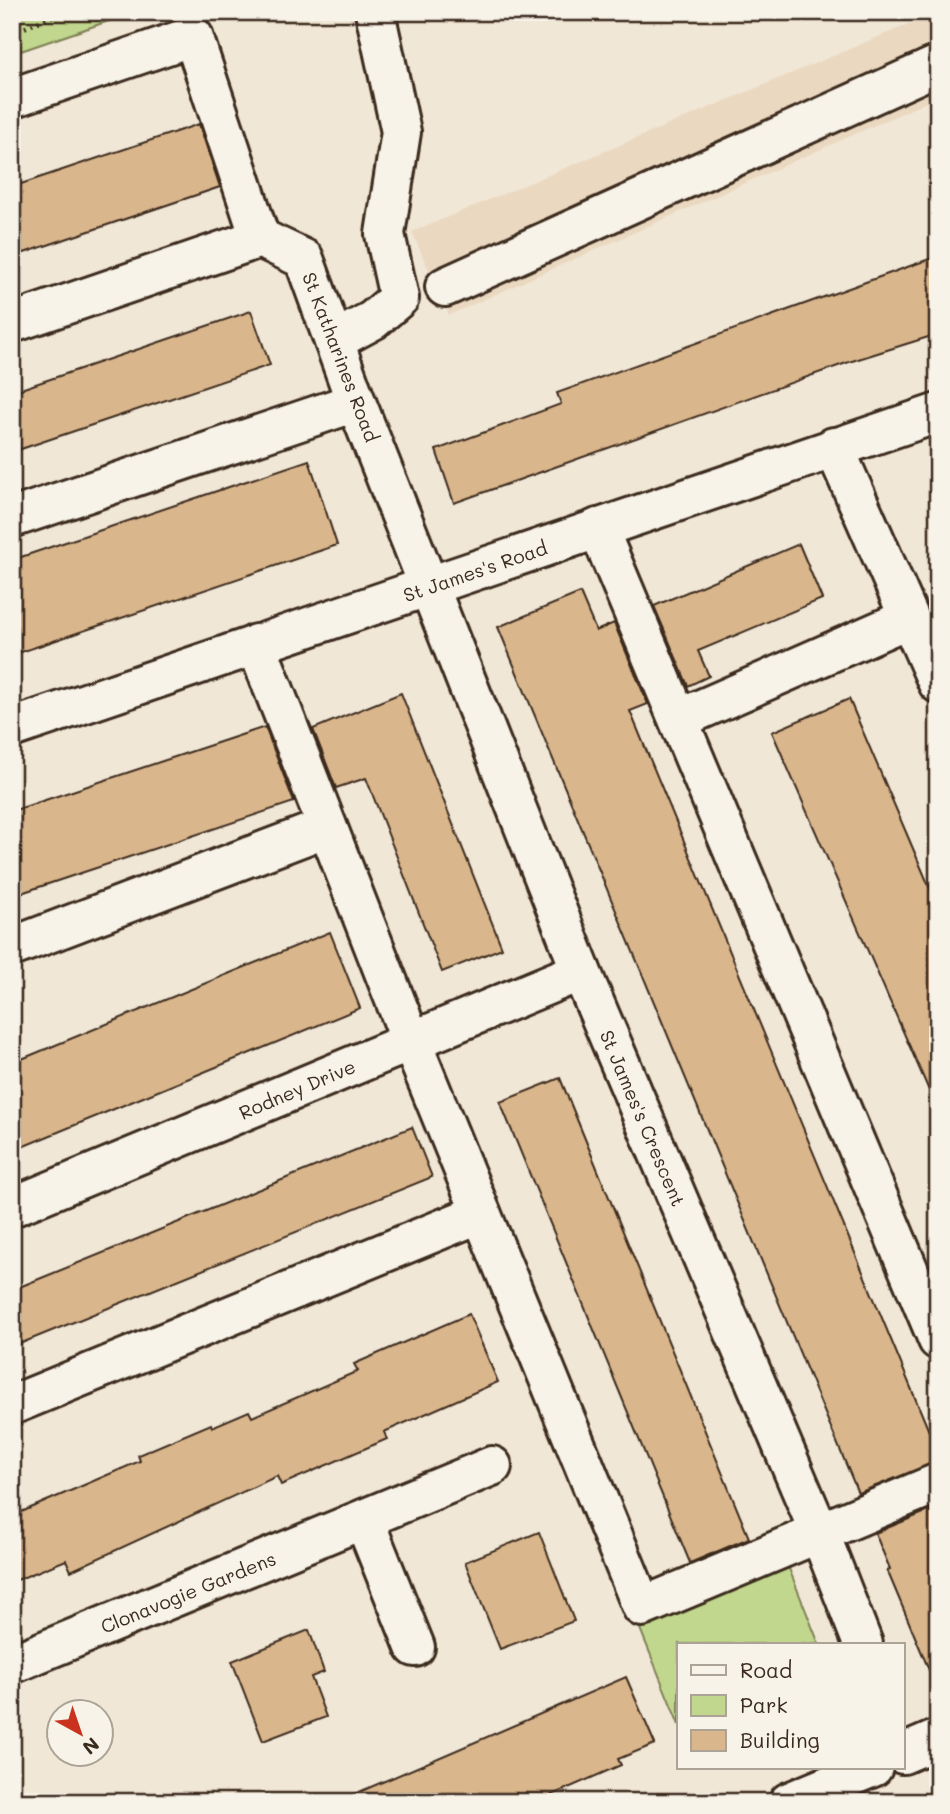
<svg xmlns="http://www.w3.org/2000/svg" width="950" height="1814" font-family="Mali,sans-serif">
<rect width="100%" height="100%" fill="#f1e7d6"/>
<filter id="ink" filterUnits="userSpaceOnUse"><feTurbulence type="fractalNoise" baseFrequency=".0143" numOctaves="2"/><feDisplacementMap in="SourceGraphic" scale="14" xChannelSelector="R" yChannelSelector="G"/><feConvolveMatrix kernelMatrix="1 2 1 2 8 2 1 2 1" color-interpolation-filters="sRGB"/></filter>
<g filter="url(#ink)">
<path fill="#ead8c0" d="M938,12V97L449,315L412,232Z"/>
<g fill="#c1d78d" stroke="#7e8056" stroke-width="2">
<path d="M12,12H135L12,54Z"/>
<path d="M788,1566L819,1644H679V1725L639,1626Z"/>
</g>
<g fill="#dab68c" stroke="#3b2a1e" stroke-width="2">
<path d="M199,124L220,187L12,257V187Z"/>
<path d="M938,256V334L852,361L454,503L436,450L561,404L557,393Z"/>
<path d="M251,311L270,365L12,452V392Z"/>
<path d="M309,460L337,545L12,655V560Z"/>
<path d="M799,544L822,599L698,651L709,676L688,686L654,606Z"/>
<path d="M580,593L596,631L614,623L648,704L630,711L938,1453V1462L858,1493L498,627Z"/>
<path d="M401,693L502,948L442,972L366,778L336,788L313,729Z"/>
<path d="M849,699L938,907V1111L772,732Z"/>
<path d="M265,727L294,802L12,896V811Z"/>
<path d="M330,932L360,1008L12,1151V1063Z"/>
<path d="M560,1078L749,1538L690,1563L500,1102Z"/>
<path d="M412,1127L432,1177L12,1347V1290Z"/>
<path d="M469,1314L498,1382L384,1432L387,1439L281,1485L277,1476L71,1571L66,1560L12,1582V1516L140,1461L138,1455L211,1424L212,1427L249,1411L252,1417L358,1371L354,1364Z"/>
<path d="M938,1507V1689H937L887,1570L890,1569L875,1533Z"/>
<path d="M539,1532L574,1621L500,1649L465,1562Z"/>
<path d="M309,1630L324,1672L311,1677L326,1717L263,1741L232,1661Z"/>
<path d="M626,1677L655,1744L618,1759L621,1765L536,1802H336Z"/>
</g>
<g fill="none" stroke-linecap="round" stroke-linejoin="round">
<g stroke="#3b2a1e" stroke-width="44">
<g id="minor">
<path d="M12,98L193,36L260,238"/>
<path d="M445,287L938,65"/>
<path d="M12,323L260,238L304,259L356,402L581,971L820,1534L863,1644"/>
<path d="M334,341L373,320L399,298L385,234L401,132L375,12"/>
<path d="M834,447L938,683"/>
<path d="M12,518L356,402"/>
<path d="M598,528L938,1340"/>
<path d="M256,644L411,1041L642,1607L938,1483"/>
<path d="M679,719L909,618"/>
<path d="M12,728L938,413"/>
<path d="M12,947L327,827"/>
<path d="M12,1207L581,971"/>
<path d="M12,1405L481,1213"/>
<path d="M364,1520L415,1647"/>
<path d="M12,1664L492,1466"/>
<path d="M903,1754L938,1739"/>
<path d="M789,1802L873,1767"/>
</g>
</g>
<path stroke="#3b2a1e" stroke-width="4.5" stroke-dasharray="2 5" stroke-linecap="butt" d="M12,33L62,12"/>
<use href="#minor" stroke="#f7f3e8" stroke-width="38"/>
</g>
</g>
<g text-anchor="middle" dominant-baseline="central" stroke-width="5" stroke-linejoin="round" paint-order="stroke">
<g font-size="19" fill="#3b2a1e" stroke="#f7f3e8">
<text transform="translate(341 357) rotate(69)">St Katharines Road</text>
<text transform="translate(475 571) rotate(-19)">St James's Road</text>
<text transform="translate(297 1089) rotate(-23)">Rodney Drive</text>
<text transform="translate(643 1118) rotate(67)">St James's Crescent</text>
<text transform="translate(188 1592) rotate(-22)">Clonavogie Gardens</text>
</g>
</g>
<rect width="950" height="1814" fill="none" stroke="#f7f3e8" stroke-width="42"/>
<rect x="21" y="21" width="908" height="1772" fill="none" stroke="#3b2a1e" stroke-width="2.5" filter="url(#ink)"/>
<rect x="677" y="1643" width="228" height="126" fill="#f7f3e8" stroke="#aca397" stroke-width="2"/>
<rect x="691" y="1665" width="35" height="10" fill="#f7f3e8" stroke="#aca397" stroke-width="2"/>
<text x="740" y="1678" font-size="21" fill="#3b2a1e">Road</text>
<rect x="691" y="1695" width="35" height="21" fill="#c1d78d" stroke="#aca397" stroke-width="2"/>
<text x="740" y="1713" font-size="21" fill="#3b2a1e">Park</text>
<rect x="691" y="1730" width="35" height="21" fill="#dab68c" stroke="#aca397" stroke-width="2"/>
<text x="740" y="1748" font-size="21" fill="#3b2a1e">Building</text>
<g transform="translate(80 1733) rotate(140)"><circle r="33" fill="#f7f3e8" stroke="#aca397" stroke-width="2"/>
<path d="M0-5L12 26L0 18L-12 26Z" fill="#c8321e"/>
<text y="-10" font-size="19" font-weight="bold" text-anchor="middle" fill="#3b2a1e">N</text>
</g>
</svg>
